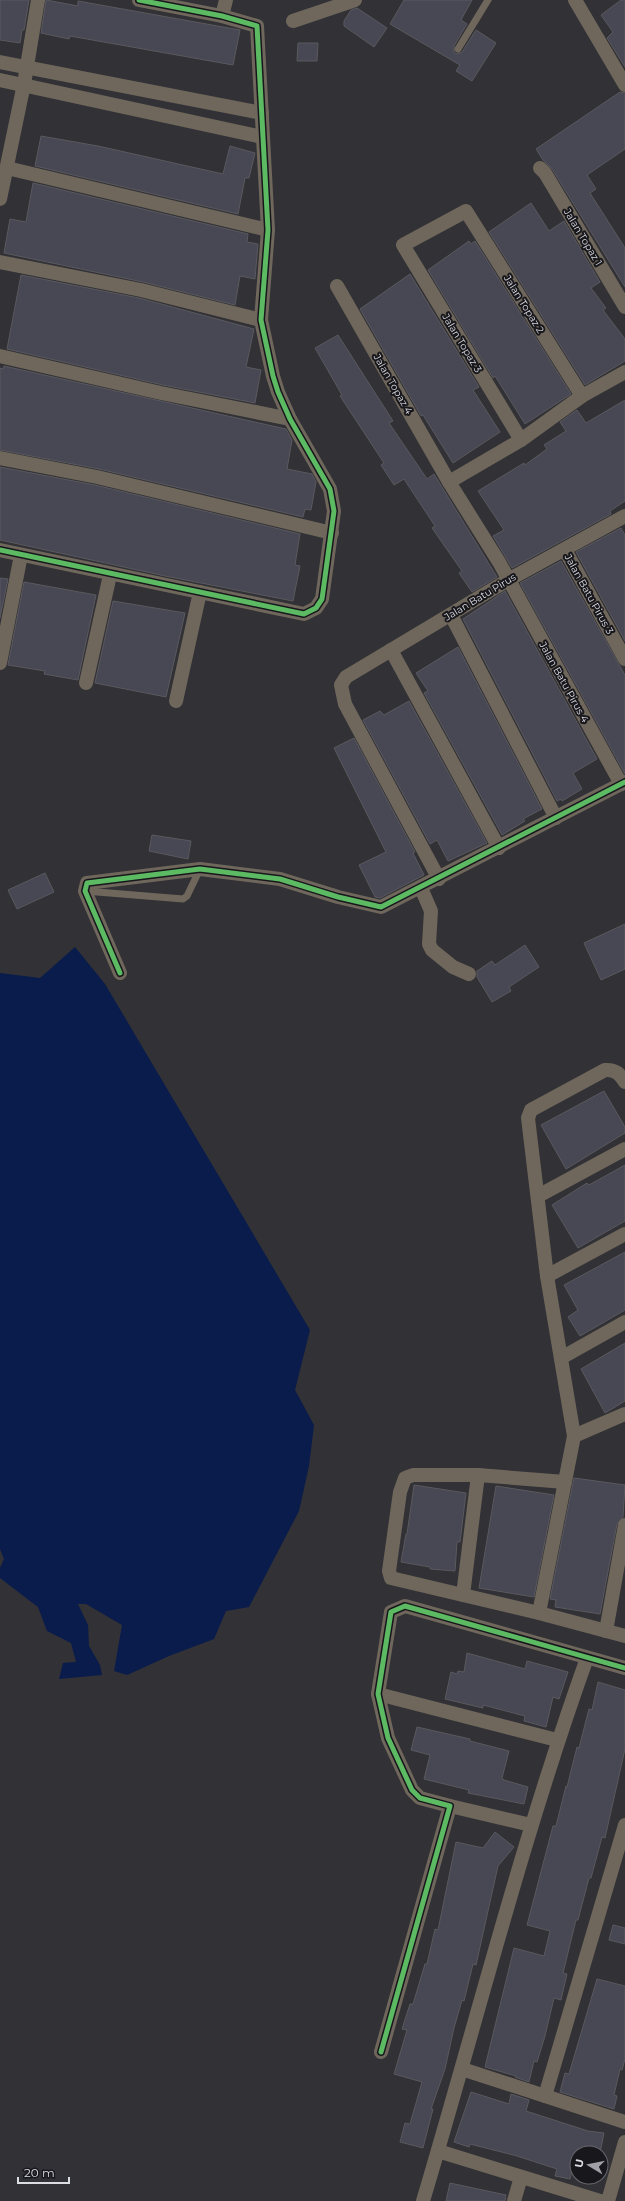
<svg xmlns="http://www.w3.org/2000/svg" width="625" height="2201" font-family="Montserrat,sans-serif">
<rect width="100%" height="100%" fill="#313136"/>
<path fill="#091c4b" d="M75,947L105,984L310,1330L295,1390L314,1425L309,1466L299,1511L249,1607L226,1611L214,1639L169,1656L127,1675L114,1671L122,1625L86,1604H78L88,1625L89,1646L100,1665L102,1675L59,1679L63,1663L76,1662L71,1643L47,1631L38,1607L0,1578V1568L4,1559L0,1549V973L40,978Z"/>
<g fill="#484754" stroke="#5a595e">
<path d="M0,0H29L24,30H22L20,43L0,40Z"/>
<path d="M46,0L78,6V1L240,30L233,65L70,36L69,39L41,33Z"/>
<path d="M404,0H472L461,20L467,24L454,46V52L457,54L462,52L476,30L496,43L472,81L456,71L460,65L390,24Z"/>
<path d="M621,0H625V67L607,38L613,32L601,15Z"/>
<path d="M357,8L387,28L374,47L344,26V21L351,10Z"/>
<path d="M298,43H318L317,61H297Z"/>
<path d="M620,92L625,93V149L587,175L596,189L590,193L625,248V287L552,169L543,160L536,149Z"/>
<path d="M41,136L98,146L223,174L230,146L255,153L249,178H245L238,214L35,166Z"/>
<path d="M33,183L248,234L247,242L258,244L255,279L240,276L235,305L143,282L4,253L10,219L26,222Z"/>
<path d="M531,203L549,231L564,221L600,282L591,288L606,308L603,310L625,339V361L585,385L489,232Z"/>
<path d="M469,241L471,244L475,241L571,394L525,424L495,376L493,378L428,270Z"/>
<path d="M410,274L479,387L473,390L500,432L453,463L423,415L421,416L360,309Z"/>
<path d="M21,275L139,298L254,329L246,367L261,370L255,403L163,385L7,349Z"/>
<path d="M338,335L393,421L389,423L427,479L434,474L497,577L472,592L459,573L462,571L432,528L435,526L404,479L394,485L381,465L384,463L340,396L342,395L315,348Z"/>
<path d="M4,366L286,429L292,440L287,469L312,474L316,482L311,510L305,509L303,517L99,469L0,450V368L3,369Z"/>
<path d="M625,400V501L610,511L611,514L512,568L493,536L504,530L478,491L524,463L525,465L547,449L544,445L566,431L560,422L577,410L586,423Z"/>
<path d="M0,467L95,485L300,534L295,565L300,566L293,601L165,576L0,540Z"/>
<path d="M621,528L625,535V641L576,552Z"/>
<path d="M561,561L625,675V774L520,583Z"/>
<path d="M0,578L8,579L0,618Z"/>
<path d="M24,582L96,595L78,680L44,674L45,671L8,665Z"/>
<path d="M505,591L597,759L573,773L582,789L562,801L561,799L557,801L463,619Z"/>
<path d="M113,601L185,613L166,697L95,683Z"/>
<path d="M458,647L542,809L523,819L525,821L502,835L424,693L428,691L416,673Z"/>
<path d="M409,701L487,843L448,861L437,840L430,844L363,720L380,711L384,715Z"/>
<path d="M354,738L415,852L413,853L424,875L380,898L375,897L359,865L386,852L334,748Z"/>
<path d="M152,835L191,841L188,859L149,851Z"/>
<path d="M45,873L54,892L17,909L8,890Z"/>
<path d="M625,924V969L601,980L584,943Z"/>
<path d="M525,945L539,967L509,987L511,991L492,1002L477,977V971L492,961L495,965Z"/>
<path d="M604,1091L625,1127V1133L566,1169L541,1125Z"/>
<path d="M625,1165V1221L578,1248L552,1205L587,1183L589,1185Z"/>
<path d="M625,1252V1310L580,1336L568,1317L578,1310L564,1285Z"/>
<path d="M625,1343V1401L605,1413L581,1369Z"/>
<path d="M574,1478L625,1485L623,1517L617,1524L600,1614L555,1607L556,1600L550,1599Z"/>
<path d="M414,1485L466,1493L460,1542H457L455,1571L430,1569V1567L401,1562L406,1534H407Z"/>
<path d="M496,1486L554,1495L534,1597L479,1588Z"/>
<path d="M467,1653L525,1669L527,1661L568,1672L559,1699L553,1697L546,1727L524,1721L525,1716L483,1705V1708L445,1699L451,1672L457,1674L458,1671L464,1672Z"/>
<path d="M598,1682L625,1690V1749L605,1838L602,1837L591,1878H589L578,1920H576L563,1973L567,1974L561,2000L554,1998L545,2036L537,2062L534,2061L529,2082L515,2077L516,2076L485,2067L514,1948L544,1956L550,1931L527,1925L553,1826H556L566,1786L567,1787L577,1747L579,1748L589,1709L592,1710Z"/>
<path d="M417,1727L470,1739V1741L509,1751L502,1778L504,1780L528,1787L524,1804L468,1793L469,1790L424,1779L430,1755L411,1750Z"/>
<path d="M495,1832L514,1847L498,1866L476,1965L473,1964L464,2001L462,2000L454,2028L445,2069L431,2109H433L423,2148L400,2142L405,2123L410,2124L422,2082L394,2074L407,2030L402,2029L410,2004H413L425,1964H427L435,1929L438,1930L456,1842L483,1848Z"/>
<path d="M613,1925L625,1928V1944L609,1940Z"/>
<path d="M597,1979L625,1986V2059L622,2070L620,2069L614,2095L617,2096L614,2109L560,2092L565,2073L569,2074Z"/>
<path d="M471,2092L509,2104L511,2094L529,2100L526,2111L588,2131L604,2133L600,2153L577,2149L570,2179L555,2176L557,2169L517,2156L470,2144L469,2147L454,2142Z"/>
<path d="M450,2183L506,2195L505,2201H446Z"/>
</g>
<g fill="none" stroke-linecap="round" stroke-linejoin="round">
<g stroke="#6f675b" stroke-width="7">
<path d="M458,49L488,0"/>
<path d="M85,891L183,899L187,896L200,869"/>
</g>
<g stroke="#6f675b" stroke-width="14">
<path d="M575,0L625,85"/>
<path d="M222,16L226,0"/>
<path d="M293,21L355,0"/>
<path d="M0,62L262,113"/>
<path d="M0,80L262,137"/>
<path d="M7,168L268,230"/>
<path d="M540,168L545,173L625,307"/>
<path d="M0,199L24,84L38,0"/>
<path d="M0,262L141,290L261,320"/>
<path d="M337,286L449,482L499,562L621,784"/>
<path d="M0,356L161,393L290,419"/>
<path d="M521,440L403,245L466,211L582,396"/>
<path d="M0,458L97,477L332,533"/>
<path d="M449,482L521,440L582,396L625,372"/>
<path d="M0,550L304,614L316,608L322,599L334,511L330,489L290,419L278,392L273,376L261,320L268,230L257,26L222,16L139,0"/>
<path d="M565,550L625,659"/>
<path d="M451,615L556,818"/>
<path d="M391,650L499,848"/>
<path d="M0,663L21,555"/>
<path d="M86,683L110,575"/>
<path d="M176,701L200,592"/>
<path d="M439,879L345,704L341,685L346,677L508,580L625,516"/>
<path d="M421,888L431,911L429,944L432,950L453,967L469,974"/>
<path d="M120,973L85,891L87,883L200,869L280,879L338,897L381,907L625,782"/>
<path d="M538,1196L625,1149"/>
<path d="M547,1276L625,1234"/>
<path d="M561,1358L625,1322"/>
<path d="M574,1436L547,1276L528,1118L531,1110L605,1070C615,1069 620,1074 625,1082"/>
<path d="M565,1482L478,1475H413L405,1478L400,1492L389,1571L391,1578L539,1613L625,1636"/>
<path d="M463,1595L478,1475"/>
<path d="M539,1613L574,1436L625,1414"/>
<path d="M606,1631L625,1525"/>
<path d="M378,1694L557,1740"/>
<path d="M450,1806L531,1825"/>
<path d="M381,2052L450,1806L420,1798L412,1790L388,1738L378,1694L391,1612L405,1606L625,1668"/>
<path d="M462,2069L625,2122"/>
<path d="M545,2096L625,1825"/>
<path d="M438,2151L600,2201"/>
<path d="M423,2201C477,2020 523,1836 587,1658"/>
<path d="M514,2201L521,2177"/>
<path d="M608,2201L625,2142"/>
</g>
<g stroke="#17171c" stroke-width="8">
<g id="cycleway">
<path d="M0,550L304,614L316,608L322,599L334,511L330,489L290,419L278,392L273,376L261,320L268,230L257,26L222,16L139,0"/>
<path d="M120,973L85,891L87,883L200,869L280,879L338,897L381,907L625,782"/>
<path d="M381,2052L450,1806L420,1798L412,1790L388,1738L378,1694L391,1612L405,1606L625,1668"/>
</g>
</g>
<use href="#cycleway" stroke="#5cba63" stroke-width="5"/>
</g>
<g text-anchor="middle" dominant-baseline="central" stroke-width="4" stroke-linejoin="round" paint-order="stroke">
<g font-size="10" fill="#dcdce3" stroke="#17171c">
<text transform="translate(583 237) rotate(59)">Jalan Topaz 1</text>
<text transform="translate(524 304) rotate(58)">Jalan Topaz 2</text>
<text transform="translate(462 343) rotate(59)">Jalan Topaz 3</text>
<text transform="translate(393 384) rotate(60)">Jalan Topaz 4</text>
<text transform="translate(589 594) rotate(61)">Jalan Batu Pirus 3</text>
<text transform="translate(480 597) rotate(-31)">Jalan Batu Pirus</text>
<text transform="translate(564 682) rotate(61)">Jalan Batu Pirus 4</text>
</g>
</g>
<g transform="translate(589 2165) rotate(280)"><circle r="19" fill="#17171c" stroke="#66666c"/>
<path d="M0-3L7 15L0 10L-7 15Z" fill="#a0a0a6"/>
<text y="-6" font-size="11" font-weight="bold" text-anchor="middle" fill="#dcdce3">U</text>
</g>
<path d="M18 2177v6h51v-6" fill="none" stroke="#dcdce3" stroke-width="2"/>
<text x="24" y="2177" font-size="12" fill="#dcdce3" stroke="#17171c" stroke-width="3" paint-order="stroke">20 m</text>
</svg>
